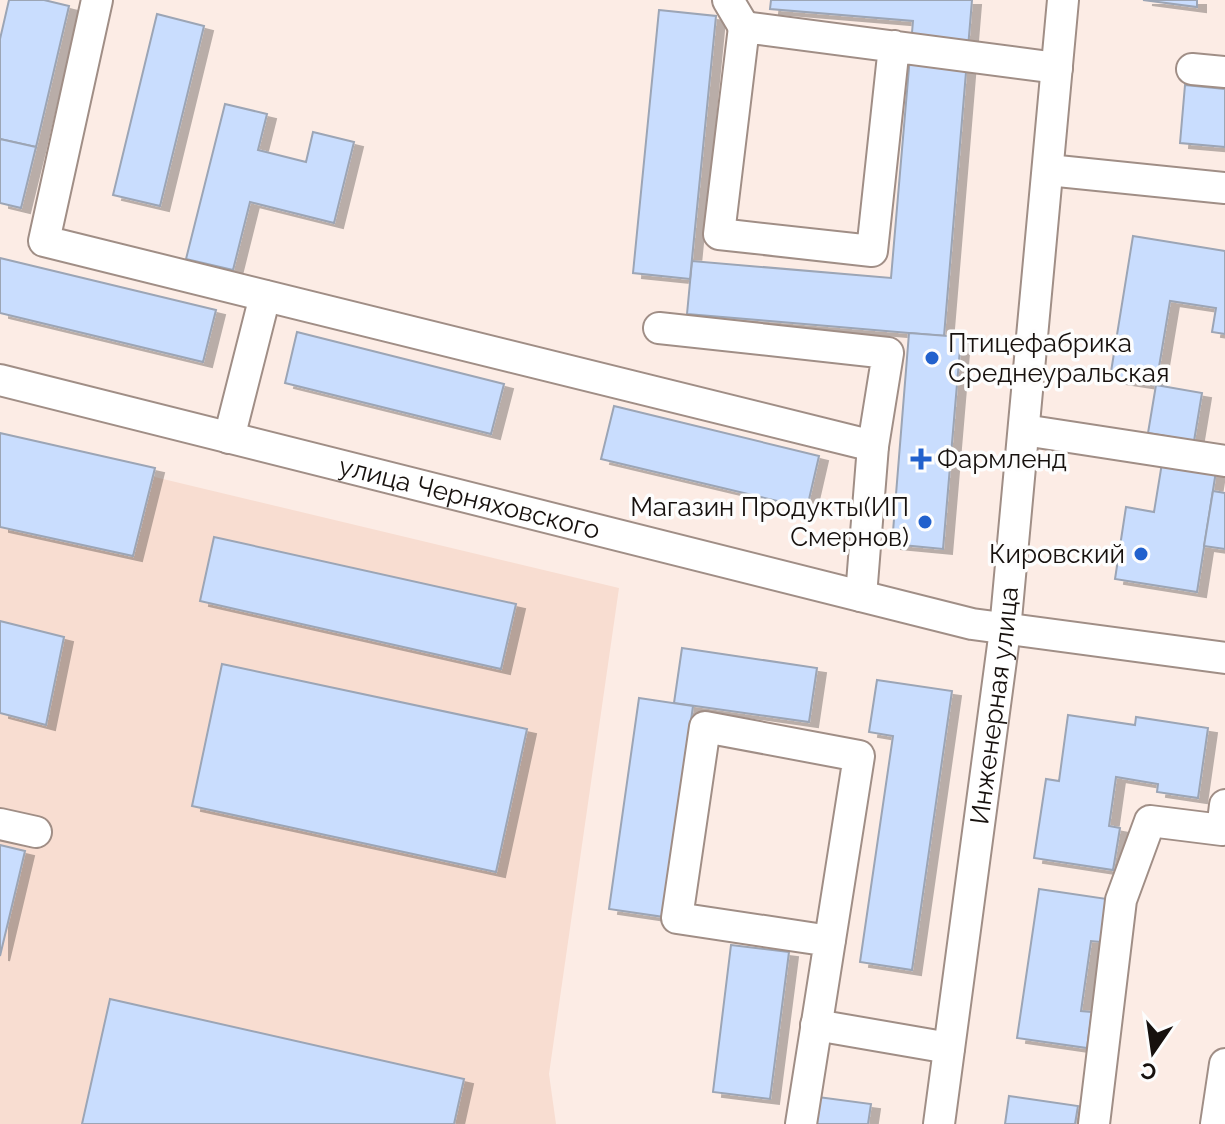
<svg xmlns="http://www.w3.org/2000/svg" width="1225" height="1124" font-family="Raleway,sans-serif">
<defs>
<filter id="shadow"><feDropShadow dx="9" dy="5" stdDeviation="0" flood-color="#0004"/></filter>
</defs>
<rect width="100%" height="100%" fill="#fcece5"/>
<path fill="#f8ddd1" d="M0,440L619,588L549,1074L556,1124H0Z"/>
<g fill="#c9ddfe" stroke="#9ca5b5" stroke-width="2" filter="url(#shadow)">
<path d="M9,0H44L69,6L36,147L0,139V39Z"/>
<path d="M771,0H972L944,336L687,314L692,261L891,278L913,21L770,9Z"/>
<path d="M1143,0H1197V7Z"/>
<path d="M659,10L716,16L690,279L633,273Z"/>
<path d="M157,14L204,26L160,206L113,195Z"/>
<path d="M1185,85L1225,89V147L1180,143Z"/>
<path d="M225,104L267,114L258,150L306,162L313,132L354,142L334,223L250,202L233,270L186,259Z"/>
<path d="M0,139L36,147L21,208L0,203Z"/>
<path d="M1133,236L1225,251V334L1212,332L1216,308L1170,301L1156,385L1110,378Z"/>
<path d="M0,258L216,310L203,362L0,313Z"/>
<path d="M297,332L504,384L491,434L285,383Z"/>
<path d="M909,333L961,337L943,549L892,544Z"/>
<path d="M1156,385L1202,393L1194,441L1148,433Z"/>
<path d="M614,406L819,456L807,508L601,459Z"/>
<path d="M0,433L155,468L133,556L0,527Z"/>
<path d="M1162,463L1216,471L1197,592L1115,579L1126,507L1154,512Z"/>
<path d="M1213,491L1225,493V549L1204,546Z"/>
<path d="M214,537L516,604L501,669L200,601Z"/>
<path d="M0,621L64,637L46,725L0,713Z"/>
<path d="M682,648L817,668L809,722L674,703Z"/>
<path d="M222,664L527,729L496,872L192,806Z"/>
<path d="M877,680L952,691L912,970L860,962L893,736L869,732Z"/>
<path d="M639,698L693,706L664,917L609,909Z"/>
<path d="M1068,715L1135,725L1136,717L1208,728L1198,798L1157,792L1158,784L1116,777L1109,826L1120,828L1113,870L1034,858L1046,779L1059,781Z"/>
<path d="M0,845L25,851L0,956Z"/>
<path d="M1039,889L1107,899L1101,942L1091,941L1081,1011L1092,1012L1087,1048L1017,1038Z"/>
<path d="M731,945L789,952L770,1099L713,1092Z"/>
<path d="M110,999L464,1079L454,1124H82Z"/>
<path d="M1009,1096L1078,1106L1075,1124H1005Z"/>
<path d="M818,1097L871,1104L868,1124H815Z"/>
</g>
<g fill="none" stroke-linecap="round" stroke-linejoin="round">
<g stroke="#a08e86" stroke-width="34">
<g id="minor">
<path d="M97,0L44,241L873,446L861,596"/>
<path d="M728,0L744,27"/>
<path d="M894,46L872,251L719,234L744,27L1057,68"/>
<path d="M1192,69L1225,72"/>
<path d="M1048,170L1225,188"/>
<path d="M659,328L888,353L873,446"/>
<path id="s1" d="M0,380L972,624L1225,658"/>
<path d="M1024,430L1225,461"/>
<path d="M229,438L265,296"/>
<path d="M0,824L36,832"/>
<path d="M816,1025L949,1048"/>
<path d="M801,1124L859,756L705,727L677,918L830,941"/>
<path id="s2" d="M939,1124L1005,630L1063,0"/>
<path d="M1094,1124L1121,900L1150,821L1222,830L1225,805"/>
<path d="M1216,1124L1225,1064"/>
</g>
</g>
<use href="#minor" stroke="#fff" stroke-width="30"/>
</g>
<g fill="#2261cd" stroke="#fdfdfd" stroke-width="3">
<circle cx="932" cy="358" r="8"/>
<path d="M917 447h8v8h8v8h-8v8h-8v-8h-8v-8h8z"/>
<circle cx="925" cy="522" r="8"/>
<circle cx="1141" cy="554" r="8"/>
</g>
<g text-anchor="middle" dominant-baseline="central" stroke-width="7" stroke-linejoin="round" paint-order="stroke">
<g font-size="26" fill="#17110e" stroke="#fdfdfd" text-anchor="start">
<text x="948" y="343">Птицефабрика<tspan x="948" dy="30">Среднеуральская</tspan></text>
<text x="937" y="459">Фармленд</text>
<text x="909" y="507" text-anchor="end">Магазин Продукты(ИП<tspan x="909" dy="30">Смернов)</tspan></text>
<text x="1125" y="554" text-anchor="end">Кировский</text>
</g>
<g font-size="26" fill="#17110e" stroke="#fdfdfd">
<text stroke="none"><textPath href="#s1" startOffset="484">улица Черняховского</textPath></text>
<text stroke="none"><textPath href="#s2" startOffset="422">Инженерная улица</textPath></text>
</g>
</g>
<g transform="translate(1153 1052) rotate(193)" stroke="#fdfdfd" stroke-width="6" paint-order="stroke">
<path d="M0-6L14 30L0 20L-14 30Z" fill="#17110e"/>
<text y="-12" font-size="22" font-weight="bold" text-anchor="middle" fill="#17110e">С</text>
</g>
</svg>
